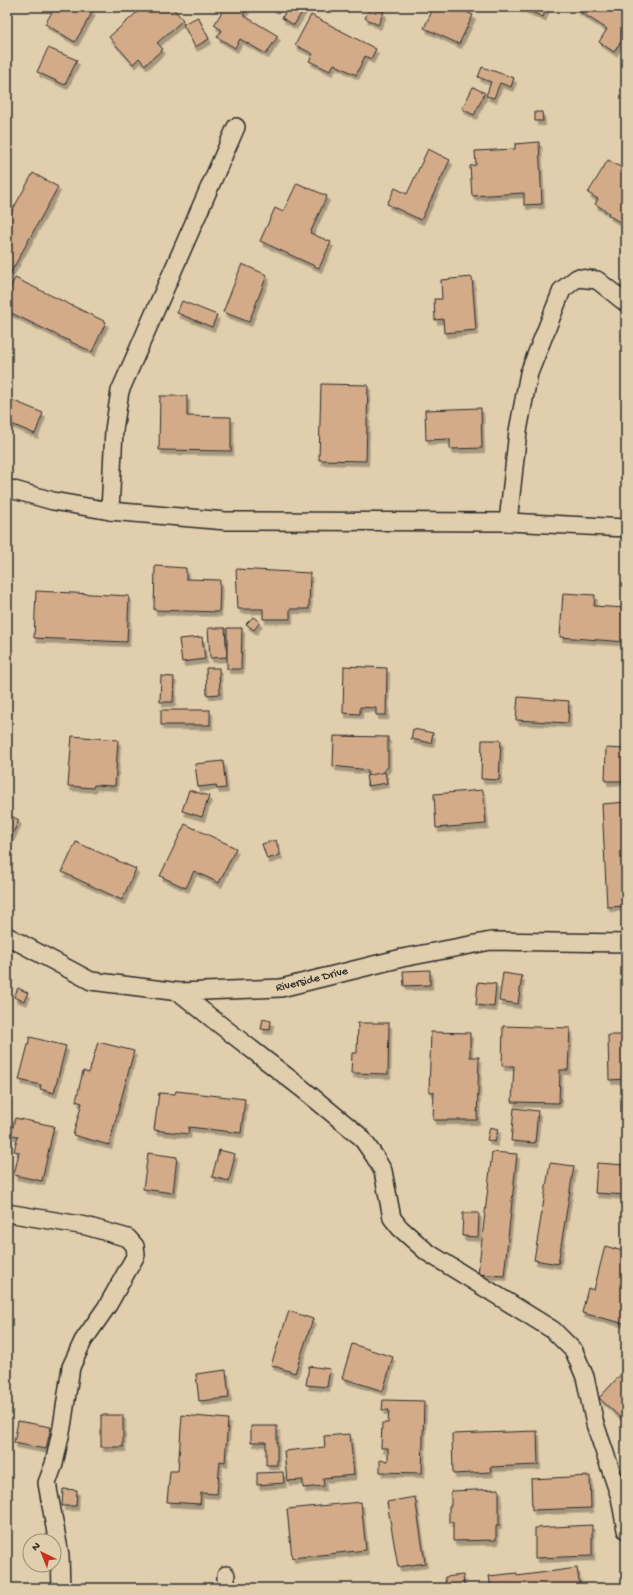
<svg xmlns="http://www.w3.org/2000/svg" width="633" height="1595" font-family="'Gochi Hand',sans-serif">
<defs>
<filter id="shadow"><feDropShadow dx="2.5" dy="4.5" stdDeviation="0" flood-color="#0004"/></filter>
</defs>
<rect width="100%" height="100%" fill="#e1ceac"/>
<filter id="ink" filterUnits="userSpaceOnUse"><feTurbulence type="fractalNoise" baseFrequency=".025" numOctaves="2"/><feDisplacementMap in="SourceGraphic" scale="8" xChannelSelector="R" yChannelSelector="G"/><feConvolveMatrix kernelMatrix="1 2 1 2 8 2 1 2 1" color-interpolation-filters="sRGB"/></filter>
<g filter="url(#ink)">
<g fill="#d3ab89" stroke="#2b2b2b" filter="url(#shadow)">
<path d="M55,7H86L93,11L75,42L45,24Z"/>
<path d="M143,7H172L183,20L157,43L163,49L145,65L139,58L133,64L109,37Z"/>
<path d="M225,7H245L247,8L243,15L278,36L266,54L240,39L235,48L217,37L222,30L214,25Z"/>
<path d="M288,7H300L304,9L294,25L282,18Z"/>
<path d="M371,7H374L384,12L378,25L365,18Z"/>
<path d="M434,7H455L473,15L459,44L424,28Z"/>
<path d="M521,7H547L543,17Z"/>
<path d="M579,7H623L626,9V34L614,52L599,42L607,29L577,10Z"/>
<path d="M311,15L376,49L371,59L365,56L356,75L334,64L330,71L309,61L313,54L295,45Z"/>
<path d="M198,17L209,39L195,47L183,24Z"/>
<path d="M48,48L77,60L65,85L37,72Z"/>
<path d="M482,67L514,78L511,87L500,83L494,98L486,96L491,82L478,77Z"/>
<path d="M473,87L485,93L474,115L462,109Z"/>
<path d="M535,112H542L543,121H535Z"/>
<path d="M539,142L542,204L524,205V193L472,196L470,166L476,165L475,151L515,149V144Z"/>
<path d="M428,149L450,160L421,220L387,204L395,188L407,194Z"/>
<path d="M608,160L626,170V226L608,215L609,213L595,204L598,199L588,193Z"/>
<path d="M33,173L58,187L11,272L7,270V220Z"/>
<path d="M297,183L327,196L310,233L331,242L319,268L260,241L275,208L283,212Z"/>
<path d="M242,264L267,275L249,322L223,312Z"/>
<path d="M472,277L476,330L444,333L443,319L435,320L434,299H442L441,280Z"/>
<path d="M15,278L106,322L92,352L7,311V295Z"/>
<path d="M182,301L217,315L212,327L177,313Z"/>
<path d="M321,384L368,385L366,461L319,460Z"/>
<path d="M160,396H187V416L231,417V451L159,450Z"/>
<path d="M7,398L43,413L35,434L7,422Z"/>
<path d="M481,408L482,448L450,449V439L426,440L425,410Z"/>
<path d="M155,566L186,568V579L220,580L219,612L154,610Z"/>
<path d="M236,569L310,573L309,609H290V619H263V609H238Z"/>
<path d="M36,591L129,596L127,642L34,638Z"/>
<path d="M563,593L595,595L594,606L626,608V642L560,637Z"/>
<path d="M253,617L260,622L254,630L246,624Z"/>
<path d="M208,628H225L227,657L210,658Z"/>
<path d="M227,628H242L241,669H227Z"/>
<path d="M202,637L205,659L182,662L179,639Z"/>
<path d="M344,666L387,668L386,715H376V708L360,707V714L343,713Z"/>
<path d="M206,668H219L220,694L207,695Z"/>
<path d="M161,676L174,677L173,702H160Z"/>
<path d="M518,697L569,701L568,723L516,720Z"/>
<rect x="161" y="710" width="49" height="15"/>
<path d="M413,729L433,733L431,743L411,739Z"/>
<path d="M72,736L118,740L115,786L94,785L93,788L68,786Z"/>
<path d="M334,736L388,737V767L367,786L368,770L333,766Z"/>
<path d="M482,740H501L499,780L481,779Z"/>
<path d="M606,748L626,749V784H624V781H605Z"/>
<path d="M223,761L226,788L217,789L216,785L198,787L195,764Z"/>
<path d="M385,772L387,783L368,786L366,776Z"/>
<path d="M189,790L209,796L202,817L182,811Z"/>
<path d="M483,790L486,824L436,828L434,794Z"/>
<path d="M626,802V906L607,907L602,804Z"/>
<path d="M7,814L19,820L7,846Z"/>
<path d="M185,824L236,848L219,883L194,871L186,888L160,876Z"/>
<path d="M276,840L280,855L267,859L262,844Z"/>
<path d="M76,842L136,869L122,900L62,872Z"/>
<path d="M430,970V985L404,986L403,971Z"/>
<path d="M503,973L522,976L518,1004L499,1001Z"/>
<path d="M478,982L496,984L494,1007L476,1005Z"/>
<path d="M18,988L28,993L24,1001L14,997Z"/>
<path d="M263,1019L271,1021L270,1030L261,1029Z"/>
<path d="M358,1023H389L388,1074L351,1073L352,1053H357Z"/>
<path d="M503,1026L570,1028L568,1070H560L559,1103L512,1102L514,1066H502Z"/>
<path d="M431,1032L470,1033V1057H479L477,1120H433L434,1092H429Z"/>
<path d="M608,1035H626V1079L609,1080Z"/>
<path d="M30,1037L66,1046L54,1093L40,1089L41,1085L19,1080Z"/>
<path d="M98,1042L134,1051L109,1145L73,1135L82,1103L76,1101L83,1071L89,1073Z"/>
<path d="M176,1091L245,1099L241,1133L189,1127L188,1134L154,1130L159,1093L175,1094Z"/>
<path d="M514,1108L538,1111L535,1143L511,1141Z"/>
<path d="M15,1118L54,1126L42,1181L14,1175L19,1152L14,1151L18,1136L11,1135Z"/>
<path d="M490,1127L498,1129L495,1142L487,1140Z"/>
<path d="M219,1150L235,1154L229,1181L212,1177Z"/>
<path d="M492,1152L517,1154L504,1276L478,1274Z"/>
<path d="M148,1153L177,1157L173,1193L143,1189Z"/>
<path d="M550,1163L574,1166L558,1264L534,1260Z"/>
<path d="M597,1163L626,1165V1195L595,1193Z"/>
<path d="M463,1213H479L478,1237L462,1236Z"/>
<path d="M605,1246L626,1252V1324L582,1313L588,1288L594,1290Z"/>
<path d="M289,1311L313,1319L295,1373L271,1365Z"/>
<path d="M352,1344L393,1357L383,1391L342,1378Z"/>
<path d="M309,1366L330,1369L327,1387L306,1385Z"/>
<path d="M226,1370L229,1398L199,1401L196,1374Z"/>
<path d="M624,1371L626,1372V1418L624,1421L599,1398Z"/>
<path d="M383,1400L424,1401L422,1473L380,1472V1460L388,1461V1448H381L382,1423H388L389,1410H382Z"/>
<rect x="101" y="1415" width="22" height="32"/>
<path d="M182,1415L228,1419L225,1462L220,1461L217,1494L201,1493L200,1504L167,1502L170,1471H178Z"/>
<path d="M18,1421L51,1427L46,1449L14,1443Z"/>
<path d="M251,1426H277V1465H266V1442H251Z"/>
<path d="M537,1431L538,1465L490,1467L491,1472L453,1474L452,1434Z"/>
<path d="M350,1434L354,1475L323,1478L324,1486L303,1488V1480L287,1481L284,1451L325,1447L324,1436Z"/>
<path d="M283,1472L284,1483L257,1485V1473Z"/>
<path d="M590,1476L591,1508L532,1510L531,1479Z"/>
<path d="M63,1489L77,1490L76,1506H62Z"/>
<path d="M499,1489V1525H496V1540L453,1541V1522H449V1506H451V1491Z"/>
<path d="M415,1497L425,1563L398,1567L387,1502Z"/>
<path d="M361,1502L366,1550L292,1558L287,1509Z"/>
<path d="M592,1525V1556L535,1558V1528Z"/>
<path d="M577,1568L580,1588H491L489,1576L517,1573V1576Z"/>
<path d="M463,1575L464,1588H446L445,1577Z"/>
</g>
<g fill="none" stroke-linecap="round" stroke-linejoin="round">
<g stroke="#2b2b2b" stroke-width="20">
<g id="street">
<path d="M7,488L53,501L110,511L226,521L508,522L626,528"/>
<path d="M110,511L114,430L120,391L236,127"/>
<path d="M508,522L518,431L529,373L562,290L577,278L597,280L626,303"/>
<path id="s1" d="M7,936L91,981L179,992L281,988L402,958L491,941L626,943"/>
<path d="M179,992L214,1020L304,1090L361,1137L375,1157L383,1171L392,1218L400,1228L427,1252L553,1330L574,1351L585,1377L595,1424L620,1497L626,1530"/>
<path d="M7,1213L86,1226L128,1238L135,1246L136,1255L108,1305L83,1341L71,1367L62,1427L54,1464L47,1483L60,1555L61,1588"/>
<path d="M226,1588V1575"/>
</g>
</g>
<use href="#street" stroke="#e1ceac" stroke-width="17"/>
</g>
</g>
<g text-anchor="middle" dominant-baseline="central" stroke-width="4" stroke-linejoin="round" paint-order="stroke">
<g font-size="12" fill="#2b2b2b" stroke="#e1ceac">
<text stroke="none"><textPath href="#s1" startOffset="318">Riverside Drive</textPath></text>
</g>
</g>
<rect width="633" height="1595" fill="none" stroke="#e1ceac" stroke-width="24"/>
<rect x="12" y="12" width="609" height="1571" fill="none" stroke="#2b2b2b" stroke-width="1.5" filter="url(#ink)"/>
<g transform="translate(42 1553) rotate(317)"><circle r="19" fill="#e1ceac" stroke="#988d78"/>
<path d="M0-3L7 15L0 10L-7 15Z" fill="#c8321e"/>
<text y="-6" font-size="11" font-weight="bold" text-anchor="middle" fill="#2b2b2b">N</text>
</g>
</svg>
